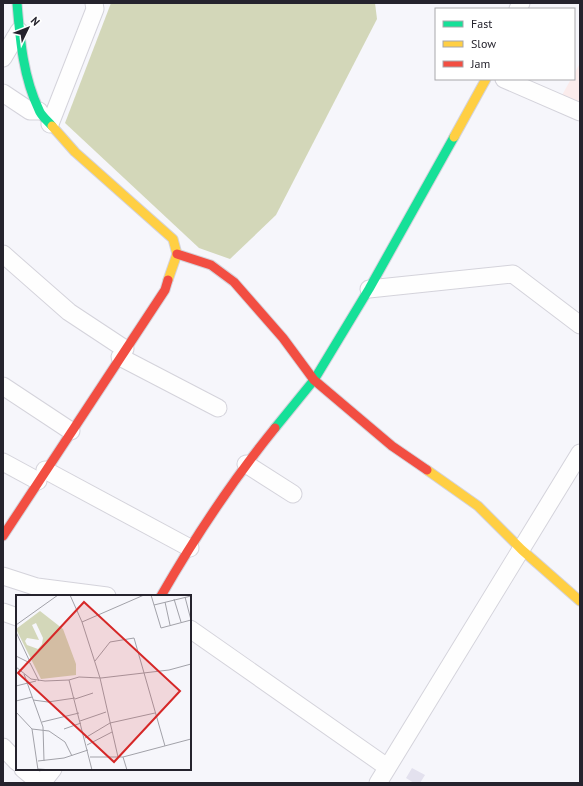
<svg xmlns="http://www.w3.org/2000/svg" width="583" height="786" font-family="'PT Sans',sans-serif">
<rect width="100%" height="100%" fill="#f6f6fb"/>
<path fill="#fbecec" d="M580,63V105L561,97L571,79H574V74Z"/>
<path fill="#d3d7b9" d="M111,3H375L377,19L276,215L230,259L199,248L65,123Z"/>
<path fill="#e3e1ee" d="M412,768L425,775L420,783H414L406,778Z"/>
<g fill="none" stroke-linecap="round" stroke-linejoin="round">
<g stroke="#d4d3db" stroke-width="19">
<g id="street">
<path d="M518,9L521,3"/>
<path d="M3,58L19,31"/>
<path d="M504,79L580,112"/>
<path d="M3,93L30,111H39"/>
<path d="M50,124L95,9L94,3"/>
<path d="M3,254L69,312L125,349"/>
<path d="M369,289L513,274L580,325"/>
<path d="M120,357L218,408"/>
<path d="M3,386L71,431"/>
<path d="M3,462L38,481"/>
<path d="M246,464L293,494"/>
<path d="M45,470L190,548"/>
<path d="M3,576L37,587L107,596"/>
<path d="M3,612L17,617"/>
<path d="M190,629L387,767"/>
<path d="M3,747L17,762"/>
<path d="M23,769L40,783"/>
<path d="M42,783L53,769"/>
<path d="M378,783L580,453"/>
</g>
</g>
<g stroke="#d4d3db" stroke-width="11">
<g id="fast">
<path d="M17,3C20,39 23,77 39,110C41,116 48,121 52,126"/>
<path d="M275,428L314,380L369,289L454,137"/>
</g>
</g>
<g stroke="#d4d3db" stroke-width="11">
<g id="slow">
<path d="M52,126L75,152L173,239L177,254L168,280"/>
<path d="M454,137L486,79"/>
<path d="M427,470L478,506L522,550L580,601"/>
</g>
</g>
<g stroke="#d4d3db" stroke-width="11">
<g id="jam">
<path d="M177,254L211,265L234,282L283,338L314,380L392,446L427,470"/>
<path d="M3,536L165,290L168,280"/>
<path d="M161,596C195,537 232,481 275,428"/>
</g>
</g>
<use href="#street" stroke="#fefefe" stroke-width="17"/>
<use href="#fast" stroke="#16e098" stroke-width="9"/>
<use href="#slow" stroke="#ffcf43" stroke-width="9"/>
<use href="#jam" stroke="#f24e42" stroke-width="9"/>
</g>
<g transform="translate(16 595)">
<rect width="175" height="175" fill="#f6f6fb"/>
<path d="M24,16L47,34L60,69V80L25,84L0,34ZM20,28L27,43L26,49L22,54L11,50L9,46L11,43L23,45L16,30Z" fill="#d3d7b9" fill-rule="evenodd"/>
<path fill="none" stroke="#a2a2a9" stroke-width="1" d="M54,0L66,27L128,0M135,0L145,33L175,25M169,2L175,25M158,4L165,27M149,7L154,30M138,10L175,1M66,27L84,83L102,162M0,30L42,0M0,37L14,67M0,61L14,68L23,86M79,66L94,47L118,43L149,151M0,72L15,84L29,86L53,85L63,82L85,83L153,75L175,69M8,79L27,132L28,166M53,85L76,175M0,91L20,86M59,104L77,98M17,105L32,107L59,103M0,106L16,102M0,117L16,134L33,136L49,147L56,161M64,126L90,117M26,127L63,118M16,134L22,175M48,134L65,128M69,143L94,128L139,118M71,150L96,137M74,162H107L175,144M107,162L111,175M22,166L48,163L72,155M22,174L37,175"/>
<path fill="#d62828" fill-opacity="0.15" stroke="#d62828" stroke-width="2" d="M68,7L164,96L98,167L2,78Z"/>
<rect width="175" height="175" fill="none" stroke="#25232d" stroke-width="2"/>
</g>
<rect width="583" height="786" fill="none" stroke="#25232d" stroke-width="8"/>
<rect x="435" y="8" width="140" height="72" fill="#ffffff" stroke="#a8a7ab"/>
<rect x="443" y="21" width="20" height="6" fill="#16e098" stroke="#a8a7ab"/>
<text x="471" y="28" font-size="12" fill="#25232d">Fast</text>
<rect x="443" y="41" width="20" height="6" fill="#ffcf43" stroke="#a8a7ab"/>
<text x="471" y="48" font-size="12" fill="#25232d">Slow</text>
<rect x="443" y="61" width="20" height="6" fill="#f24e42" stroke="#a8a7ab"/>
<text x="471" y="68" font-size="12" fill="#25232d">Jam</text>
<g transform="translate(28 28) rotate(47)" stroke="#ffffff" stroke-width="3" paint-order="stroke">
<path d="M0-3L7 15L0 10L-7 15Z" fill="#25232d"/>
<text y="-6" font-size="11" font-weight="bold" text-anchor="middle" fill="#25232d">N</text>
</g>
</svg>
